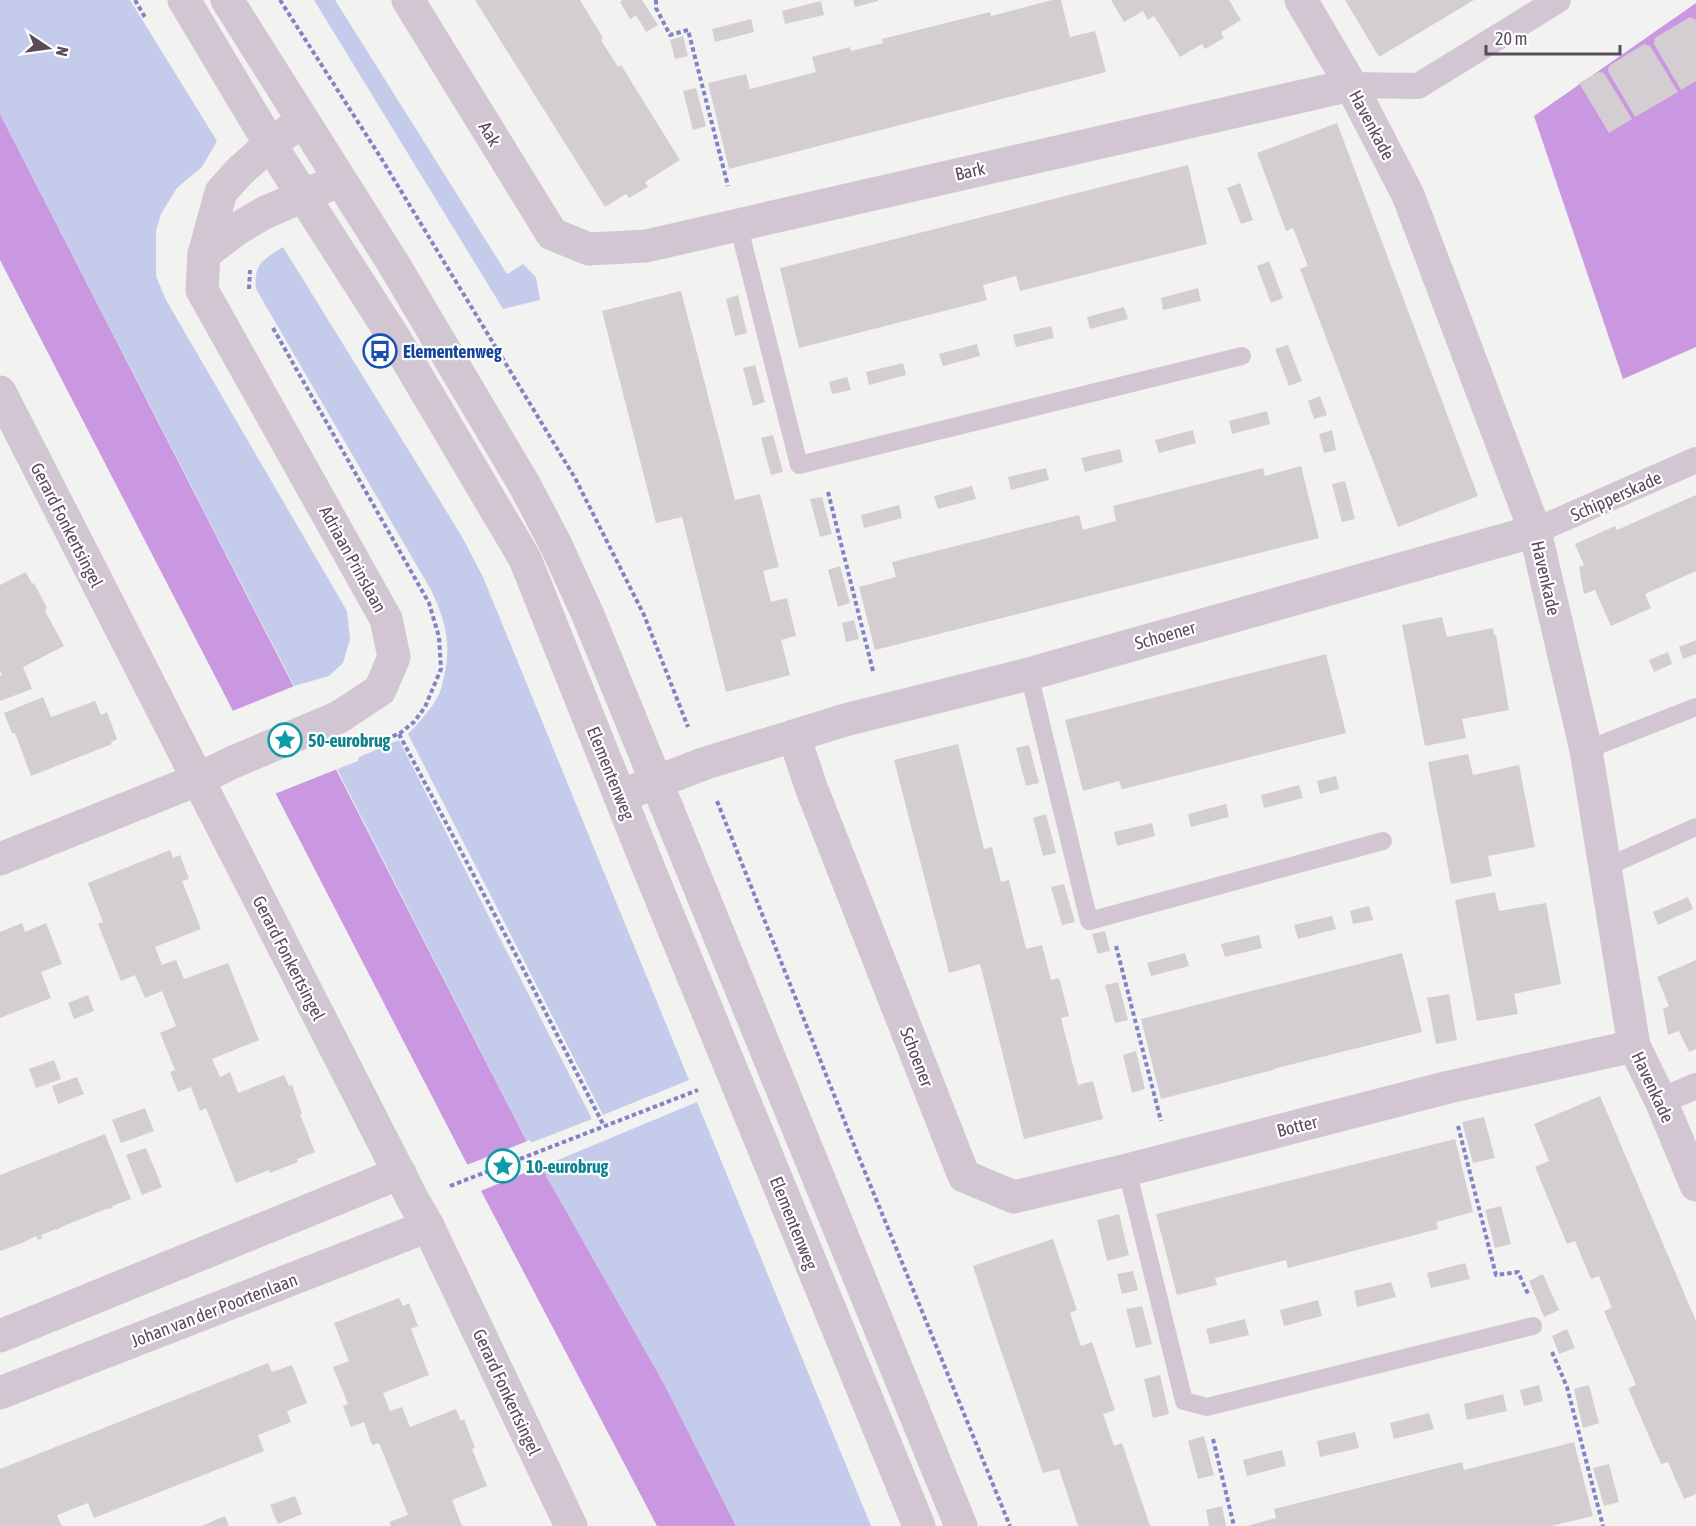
<svg xmlns="http://www.w3.org/2000/svg" width="1696" height="1526" font-family="'Asap Condensed',sans-serif">
<rect width="100%" height="100%" fill="#f2f2f1"/>
<g fill="#c5cbea">
<path d="M0,0H130L217,141L202,167L177,188L161,214L156,231V276L166,300L347,611L350,639L343,663L329,676L294,686L0,114Z"/>
<path d="M314,0H335L507,274L523,264L536,277L540,300L503,309Z"/>
<path d="M283,247L461,535L483,577L689,1080L603,1115L408,734C419,722 432,709 439,694C442,688 443,682 444,676C452,644 445,619 431,590L256,289C253,264 264,259 283,247Z"/>
<path d="M399,740L592,1119L528,1144L337,769L358,761L359,757Z"/>
<path d="M697,1102L871,1526H736L663,1382L541,1167Z"/>
</g>
<g fill="#c998e1">
<path d="M1696,3V347L1623,379L1534,116Z"/>
<path d="M0,114L528,1144L663,1382L736,1526H657L468,1166L0,260Z"/>
</g>
<g fill="#f2f2f1">
<path d="M297,685L340,768L272,795L230,712Z"/>
<path d="M530,1140L544,1165L478,1192L464,1166Z"/>
</g>
<g fill="#d4ced3">
<path d="M475,0H580L603,38L601,40L618,67L621,65L680,160L645,182L648,187L629,198L626,194L605,207Z"/>
<path d="M623,0H642L658,25L646,32L636,15L630,19L620,2Z"/>
<path d="M853,0H878V1L855,7Z"/>
<path d="M1052,0H1061L1070,37L1095,31L1106,72L729,169L708,83L746,74L750,89L816,72L812,57L850,47L851,51L883,43L882,39L990,12L991,16Z"/>
<path d="M1111,0H1229L1241,20L1221,32L1224,38L1205,49L1202,44L1180,57L1154,16L1148,20L1143,11L1124,22Z"/>
<path d="M1345,0H1474L1379,57Z"/>
<path d="M821,1L824,15L785,24L782,11Z"/>
<path d="M1690,17L1696,20V81L1681,90L1654,44L1655,38Z"/>
<path d="M751,19L754,32L715,42L712,29Z"/>
<path d="M683,36L688,56L675,59L670,40Z"/>
<path d="M1644,44L1650,46L1678,92L1635,117L1608,71L1609,66Z"/>
<path d="M1599,72L1604,73L1632,119L1609,133L1579,83Z"/>
<path d="M696,88L706,126L693,130L683,91Z"/>
<path d="M1337,123L1478,496L1398,527L1300,269L1308,266L1293,228L1286,231L1257,153Z"/>
<path d="M1188,165L1207,244L1020,291L1016,276L983,285L987,300L799,348L780,268Z"/>
<path d="M1240,183L1253,220L1241,224L1227,188Z"/>
<path d="M1269,261L1283,298L1271,303L1257,266Z"/>
<path d="M1198,288L1201,301L1163,310L1161,298Z"/>
<path d="M681,291L735,500L760,494L779,567L763,571L771,602L787,598L796,636L781,640L790,675L726,692L682,517L656,523L602,311Z"/>
<path d="M738,295L747,333L735,336L726,299Z"/>
<path d="M1124,307L1128,319L1090,329L1087,317Z"/>
<path d="M1051,326L1054,338L1016,347L1013,335Z"/>
<path d="M977,344L980,356L943,366L939,354Z"/>
<path d="M1288,345L1302,381L1289,386L1275,349Z"/>
<path d="M903,363L906,375L869,385L866,372Z"/>
<path d="M755,365L765,402L753,406L743,368Z"/>
<path d="M847,377L851,390L832,394L829,382Z"/>
<path d="M1320,396L1327,415L1314,419L1308,401Z"/>
<path d="M1267,411L1270,424L1232,434L1229,421Z"/>
<path d="M1193,430L1196,443L1159,453L1155,440Z"/>
<path d="M1332,430L1336,450L1324,453L1319,434Z"/>
<path d="M773,435L783,472L771,475L761,438Z"/>
<path d="M1120,449L1123,462L1085,472L1081,458Z"/>
<path d="M1301,466L1319,538L875,650L859,587L896,577L892,562L1079,515L1083,530L1116,521L1113,506L1263,468L1265,476Z"/>
<path d="M1046,468L1049,480L1011,490L1008,477Z"/>
<path d="M1345,481L1355,519L1342,522L1332,484Z"/>
<path d="M972,486L976,499L938,509L934,496Z"/>
<path d="M1696,495V571L1645,594L1651,608L1611,626L1595,590L1584,594L1579,567L1584,565L1575,544L1615,526L1617,530Z"/>
<path d="M822,497L832,534L820,537L810,499Z"/>
<path d="M899,505L902,518L864,528L861,515Z"/>
<path d="M840,566L850,603L838,607L828,570Z"/>
<path d="M26,572L32,584L34,583L47,608L45,611L64,646L23,667L32,689L0,701V676L2,675L0,671V585Z"/>
<path d="M1442,617L1447,637L1493,628L1494,635H1496L1509,710L1462,719L1466,738L1425,746L1402,625Z"/>
<path d="M854,620L859,639L846,642L842,623Z"/>
<path d="M1696,640V654L1683,659L1679,647Z"/>
<path d="M1668,652L1672,664L1654,672L1649,660Z"/>
<path d="M1326,654L1346,733L1123,789H1122L1119,781L1083,791L1065,720Z"/>
<path d="M43,697L51,717L95,701L101,715L107,712L117,739L111,742L112,744L31,776L15,733H12L4,713Z"/>
<path d="M958,744L984,849L992,847L1001,882L1009,880L1026,949L1042,945L1051,980L1058,978L1060,981L1069,1016L1061,1018L1078,1085L1093,1081L1103,1119L1024,1139L980,964L949,973L894,760Z"/>
<path d="M1029,745L1039,783L1026,786L1016,748Z"/>
<path d="M1468,754L1473,775L1519,765L1535,847L1488,856L1492,876L1451,884L1428,762Z"/>
<path d="M1336,776L1339,789L1320,794L1317,781Z"/>
<path d="M1299,785L1303,798L1264,808L1261,795Z"/>
<path d="M1226,804L1229,817L1191,827L1188,814Z"/>
<path d="M1046,814L1056,853L1043,856L1033,818Z"/>
<path d="M1152,823L1155,836L1117,846L1114,832Z"/>
<path d="M170,850L173,858L180,855L189,879L182,881L201,929L155,947L162,965L176,960L184,979L228,963L259,1040L212,1059L220,1077L230,1072L238,1093L284,1075L289,1086L292,1085L302,1114H300L315,1152L297,1159L298,1162L275,1171L270,1173L269,1170L236,1183L206,1108L200,1111L191,1087L178,1092L170,1072L175,1070L160,1033L176,1026L162,991L145,998L135,975L121,981L98,924L103,922L88,883Z"/>
<path d="M1064,884L1075,922L1062,925L1051,887Z"/>
<path d="M1495,892L1499,911L1546,903L1561,984L1514,994L1518,1014L1477,1021L1455,900Z"/>
<path d="M1688,897L1693,909L1658,925L1653,912Z"/>
<path d="M1369,906L1373,920L1353,924L1350,911Z"/>
<path d="M1332,916L1336,929L1298,939L1294,925Z"/>
<path d="M22,923L25,932L46,923L62,964L41,972L51,998L0,1018V932Z"/>
<path d="M1105,931L1110,951L1098,954L1092,934Z"/>
<path d="M1259,935L1262,948L1225,957L1221,944Z"/>
<path d="M1185,953L1189,966L1151,976L1147,963Z"/>
<path d="M1402,953L1422,1032L1273,1069V1070L1161,1099L1141,1019Z"/>
<path d="M1696,960V1049L1689,1052L1679,1031L1668,1035L1663,1009L1669,1006L1657,977Z"/>
<path d="M1118,982L1128,1020L1115,1023L1105,985Z"/>
<path d="M1449,994L1457,1040L1436,1044L1427,998Z"/>
<path d="M88,995L94,1011L74,1019L68,1003Z"/>
<path d="M1136,1051L1145,1089L1132,1093L1123,1055Z"/>
<path d="M54,1060L61,1079L36,1088L29,1069Z"/>
<path d="M77,1077L84,1094L58,1104L52,1086Z"/>
<path d="M1600,1096L1696,1321V1494L1684,1499L1668,1462L1661,1464L1628,1388L1636,1385L1604,1311L1612,1308L1599,1276L1591,1279L1575,1241L1567,1244L1535,1167L1549,1161L1534,1124Z"/>
<path d="M145,1108L154,1131L121,1143L112,1120Z"/>
<path d="M1484,1117L1495,1158L1473,1163L1462,1122Z"/>
<path d="M105,1134L131,1199L112,1206L113,1208L106,1209L61,1227L57,1230L56,1229L41,1235L43,1238L38,1240L36,1236L22,1243L0,1251V1175Z"/>
<path d="M1455,1139L1473,1212L1436,1222L1438,1229L1288,1268L1286,1260L1215,1278L1217,1285L1177,1295L1156,1214Z"/>
<path d="M146,1148L162,1187L142,1195L126,1155Z"/>
<path d="M1501,1206L1511,1244L1495,1248L1485,1210Z"/>
<path d="M1119,1214L1129,1255L1107,1261L1097,1220Z"/>
<path d="M1053,1239L1077,1310L1070,1313L1081,1346L1092,1342L1115,1410L1103,1414L1114,1446L1122,1443L1150,1526H1078L1059,1469L1043,1473L996,1336L973,1266Z"/>
<path d="M1465,1263L1470,1279L1431,1288L1427,1273Z"/>
<path d="M1133,1271L1138,1290L1122,1294L1117,1274Z"/>
<path d="M1543,1274L1559,1310L1544,1317L1529,1281Z"/>
<path d="M1391,1282L1396,1297L1357,1307L1354,1291Z"/>
<path d="M399,1298L403,1306L409,1303L418,1326L411,1329L429,1375L383,1393L390,1411L402,1407L410,1427L456,1409L461,1421L464,1419L475,1448L472,1449L487,1486L452,1500L462,1526H391L389,1522L408,1515L379,1443L372,1445L364,1422L351,1427L343,1406L348,1404L333,1367L349,1361L334,1323Z"/>
<path d="M1318,1300L1322,1316L1284,1326L1280,1310Z"/>
<path d="M1142,1306L1152,1344L1136,1348L1126,1309Z"/>
<path d="M1245,1319L1249,1335L1210,1344L1206,1329Z"/>
<path d="M1567,1329L1575,1348L1559,1354L1552,1336Z"/>
<path d="M268,1363L272,1372L292,1365L307,1403L287,1411L291,1422L258,1435L264,1451L94,1518L88,1503L57,1515L62,1526H0V1469Z"/>
<path d="M1160,1375L1169,1414L1153,1418L1144,1379Z"/>
<path d="M1539,1385L1543,1401L1524,1406L1520,1390Z"/>
<path d="M1589,1385L1599,1423L1583,1428L1574,1389Z"/>
<path d="M1503,1394L1507,1411L1467,1420L1464,1404Z"/>
<path d="M1429,1413L1434,1429L1394,1439L1390,1423Z"/>
<path d="M1355,1432L1359,1448L1320,1457L1317,1441Z"/>
<path d="M1204,1436L1214,1475L1198,1479L1188,1441Z"/>
<path d="M1574,1442L1593,1516L1551,1526H1247L1276,1518L1274,1509L1462,1462L1464,1470Z"/>
<path d="M1282,1450L1286,1466L1247,1476L1243,1460Z"/>
<path d="M1609,1464L1619,1502L1604,1506L1593,1468Z"/>
<path d="M295,1496L302,1514L278,1524L270,1505Z"/>
<path d="M1222,1506L1226,1526H1209L1206,1510Z"/>
<path d="M225,1516L229,1526H202L213,1521Z"/>
</g>
<g fill="none" stroke-linecap="round" stroke-linejoin="round">
<g stroke="#8183c4" stroke-width="4" stroke-dasharray="4.5 3" stroke-linecap="butt">
<path d="M135,0L146,19"/>
<path d="M280,0L381,158L575,478L644,615L688,727"/>
<path d="M656,0V8L670,35L688,30L728,186"/>
<path d="M249,289L250,270"/>
<path d="M273,328L429,603L439,637L441,669L425,707L414,722L399,734L381,740"/>
<path d="M828,492L873,671"/>
<path d="M399,734L517,957L604,1126"/>
<path d="M717,801L860,1160L1010,1526"/>
<path d="M1116,946L1161,1121"/>
<path d="M1458,1126L1496,1275L1518,1272L1529,1296"/>
<path d="M450,1186L698,1090"/>
<path d="M1552,1352L1567,1387L1603,1526"/>
<path d="M1213,1439L1234,1526"/>
</g>
<g stroke="#d2c6d3" stroke-width="18">
<path d="M738,224L799,465L1242,356"/>
<path d="M1029,674L1089,921L1383,841"/>
<path d="M1586,750L1696,707"/>
<path d="M1604,868L1696,827"/>
<path d="M1127,1170L1184,1401L1207,1407L1533,1326"/>
</g>
<g stroke="#d2c6d3" stroke-width="26">
<path d="M1351,85L1418,86L1558,0"/>
<path d="M1535,531L1696,460"/>
<path d="M1661,1101L1696,1086"/>
</g>
<g stroke="#d2c6d3" stroke-width="33">
<path d="M408,0L552,234L589,249L646,246L1351,85"/>
<path d="M1301,0L1351,85L1408,195L1535,531L1586,750L1634,1046L1661,1101L1696,1185"/>
<path d="M204,254L237,229L264,213L340,180"/>
<path d="M0,392L413,1200L428,1226L571,1526"/>
<path d="M794,736L811,787L964,1176L1014,1197L1127,1170L1449,1087L1634,1046"/>
<path d="M620,796L703,764L845,720L1029,674L1535,531"/>
<path d="M0,859L197,780L231,763L339,717L380,690L394,657L386,619L202,290L204,254L221,192L240,171L270,144L303,121"/>
<path d="M0,1336L400,1173"/>
<path d="M0,1393L428,1226"/>
</g>
<g stroke="#d2c6d3" stroke-width="33">
<path d="M184,0L270,144L395,339L525,559L649,869L919,1526"/>
<path d="M227,0L393,263L524,484L556,545L588,615L961,1526"/>
</g>
</g>
<defs>
<g id="bus-ring" transform="scale(1.725)"><circle r="9.5" fill="#fff" stroke="#1a4fb4" stroke-width="1.5"/><path d="M-5-6H5V4H4V6H2V4H-2V6H-4V4H-5ZM-3.5-4V0h7V-4ZM-3.5 1.2v1.5H-2V1.2ZM2 1.2v1.5H3.5V1.2Z" fill="#1a4fb4"/></g>
<g id="sight-ring" transform="scale(1.725)"><circle r="9.5" fill="#fff" stroke="#0f9aa8" stroke-width="1.5"/><path d="M0-6L1.8-2.2L6-1.7L2.9 1.2L3.7 5.4L0 3.3L-3.7 5.4L-2.9 1.2L-6-1.7L-1.8-2.2Z" fill="#0f9aa8"/></g>
</defs>
<g fill-rule="evenodd">
<use href="#bus-ring" x="380" y="351"/>
<use href="#sight-ring" x="285" y="740"/>
<use href="#sight-ring" x="503" y="1166"/>
</g>
<g text-anchor="middle" dominant-baseline="central" stroke-width="4.5" stroke-linejoin="round" paint-order="stroke">
<g font-size="18" fill="#5a4b5b" stroke="#fff">
<text transform="translate(1372 125) rotate(62)">Havenkade</text>
<text transform="translate(490 134) rotate(59)">Aak</text>
<text transform="translate(970 171) rotate(-13)">Bark</text>
<text transform="translate(1616 496) rotate(-24)">Schipperskade</text>
<text transform="translate(67 525) rotate(63)">Gerard Fonkertsingel</text>
<text transform="translate(353 559) rotate(61)">Adriaan Prinslaan</text>
<text transform="translate(1546 578) rotate(77)">Havenkade</text>
<text transform="translate(1165 635) rotate(-16)">Schoener</text>
<text transform="translate(611 773) rotate(68)">Elementenweg</text>
<text transform="translate(289 958) rotate(63)">Gerard Fonkertsingel</text>
<text transform="translate(917 1057) rotate(69)">Schoener</text>
<text transform="translate(1653 1087) rotate(65)">Havenkade</text>
<text transform="translate(1297 1126) rotate(-14)">Botter</text>
<text transform="translate(794 1223) rotate(68)">Elementenweg</text>
<text transform="translate(214 1310) rotate(-21)">Johan van der Poortenlaan</text>
<text transform="translate(507 1392) rotate(65)">Gerard Fonkertsingel</text>
</g>
<g font-size="18" font-weight="bold" fill="#164399" stroke="#fff" text-anchor="start">
<text x="403" y="351">Elementenweg</text>
</g>
<g font-size="18" font-weight="bold" fill="#0d838f" stroke="#fff" text-anchor="start">
<text x="308" y="740">50-eurobrug</text>
<text x="526" y="1166">10-eurobrug</text>
</g>
</g>
<g transform="translate(48 48) rotate(103)" stroke="#ffffff" stroke-width="4.5" paint-order="stroke">
<path d="M0-4.5L10 22L0 15L-10 22Z" fill="#5a4b5b"/>
<text y="-9" font-size="16" font-weight="bold" text-anchor="middle" fill="#5a4b5b">N</text>
</g>
<path d="M1486 45v9h134v-9" fill="none" stroke="#5a4b5b" stroke-width="3"/>
<text x="1495" y="45" font-size="18" fill="#5a4b5b" stroke="#ffffff" stroke-width="4.5" paint-order="stroke">20 m</text>
</svg>
